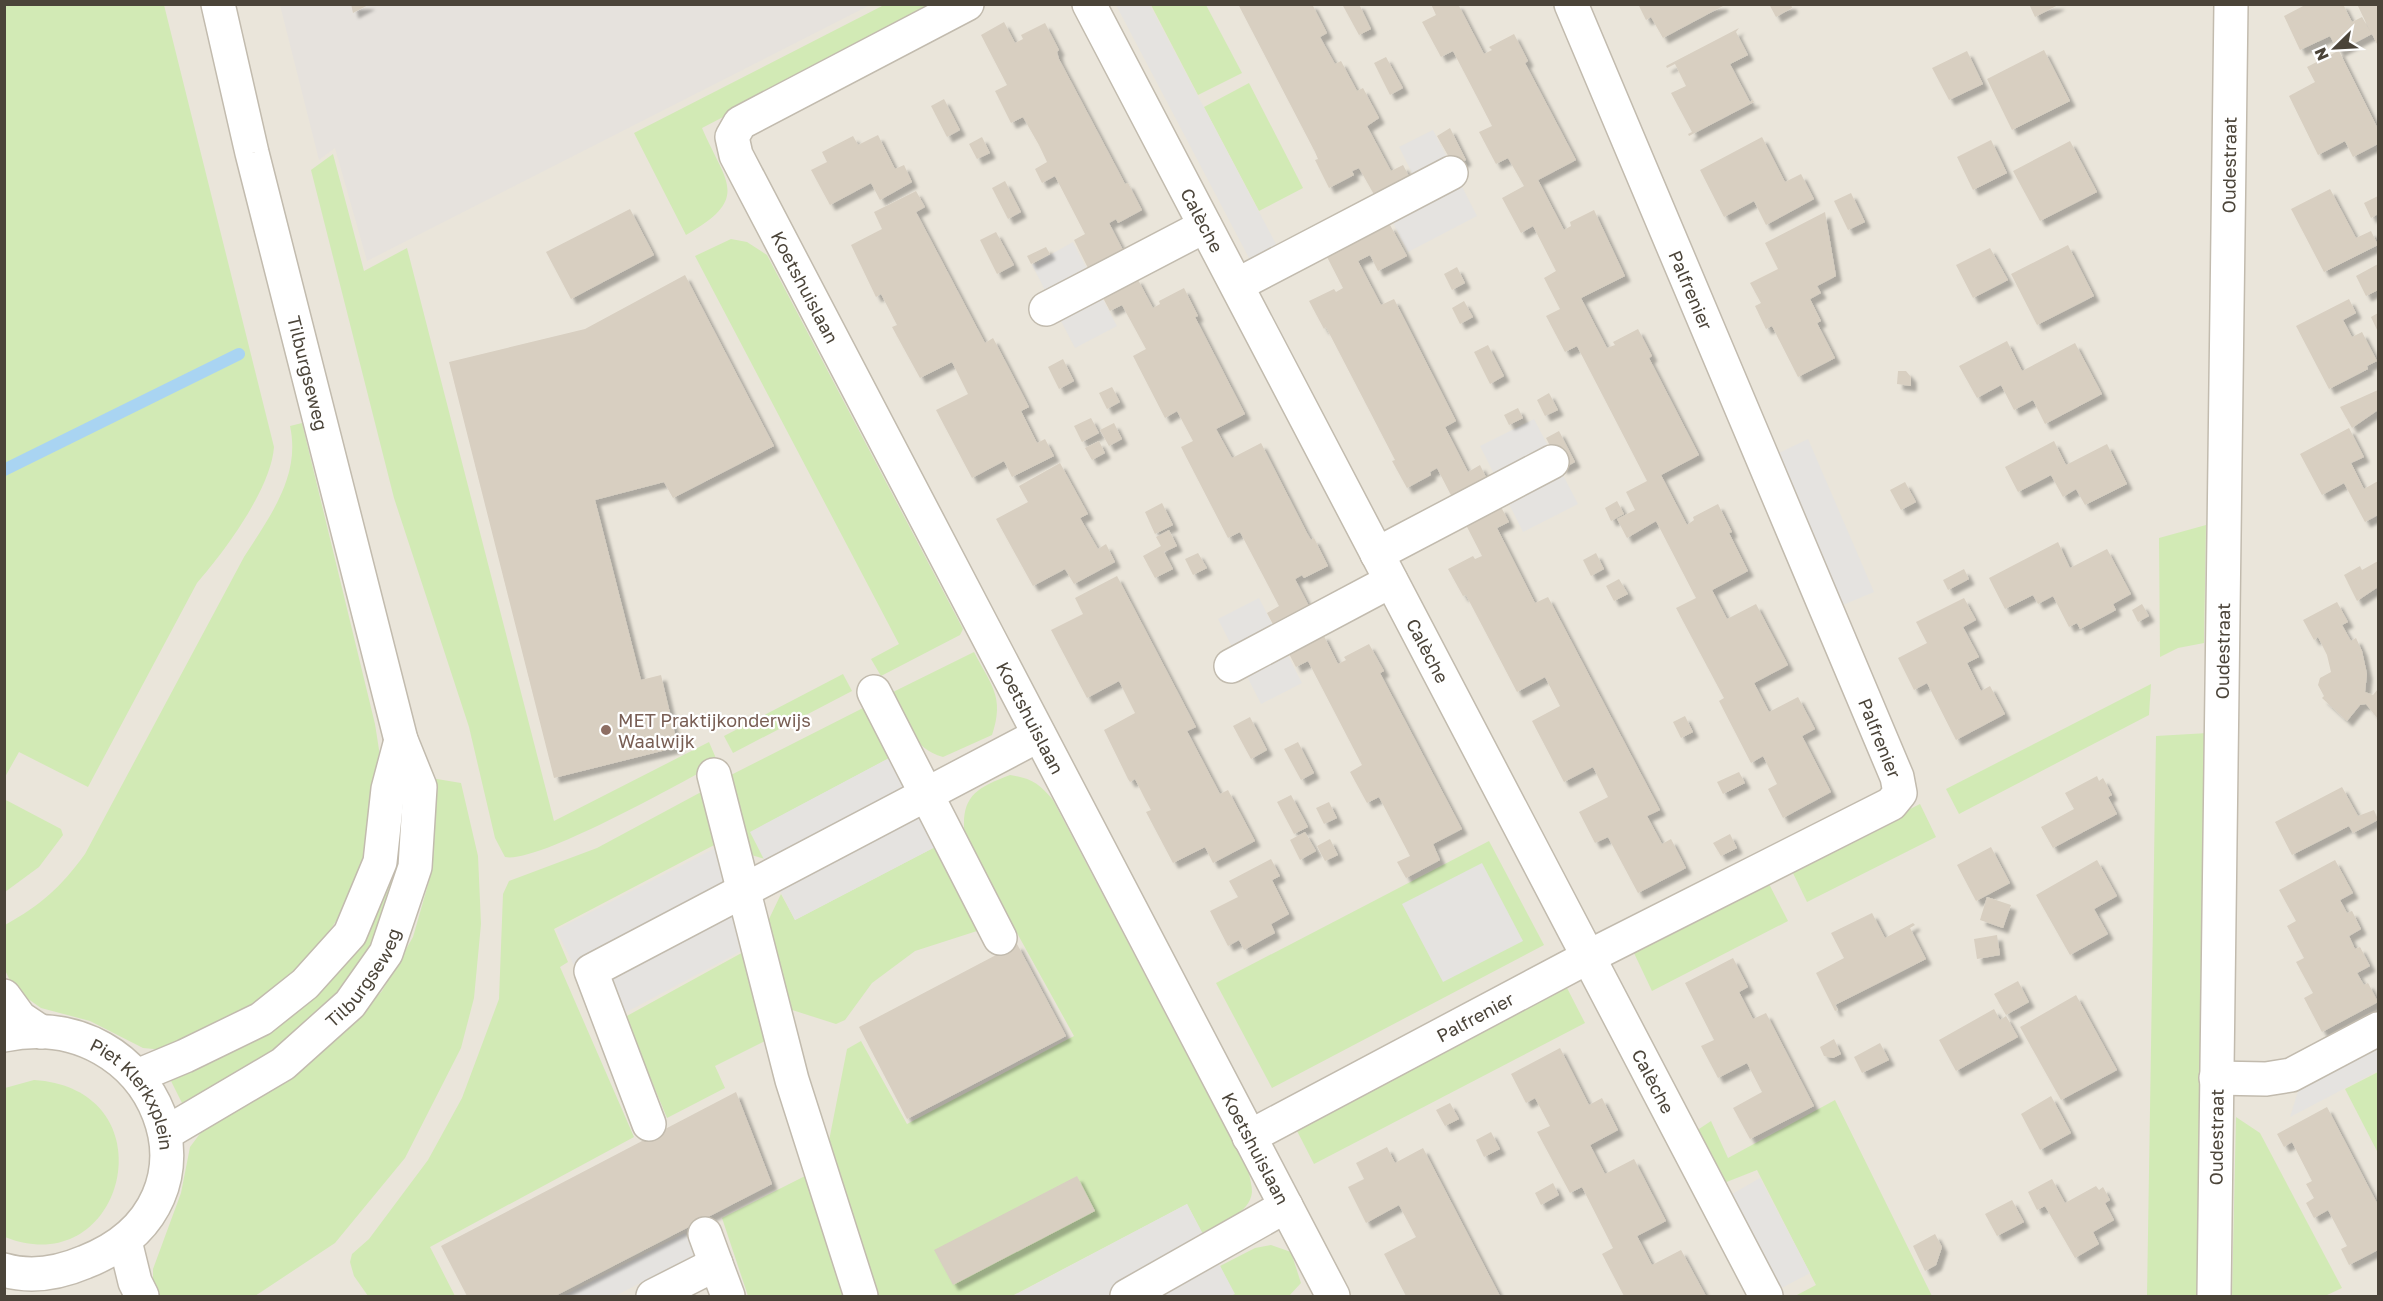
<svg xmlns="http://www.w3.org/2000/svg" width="2383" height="1301" font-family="'Golos Text',sans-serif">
<defs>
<filter id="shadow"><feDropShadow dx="5.5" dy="5.5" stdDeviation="1.5" flood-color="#0004"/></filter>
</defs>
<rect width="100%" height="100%" fill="#f6f3ec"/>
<rect fill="#eae5da" x="5" y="5" width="2373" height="1291"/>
<path fill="#e6e2dd" d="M280,5H870L367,261L335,148L319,160Z"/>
<g fill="#d2eab5">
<path d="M5,4L164,5L274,447C271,489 224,552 197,583L88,787L19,752L5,777Z"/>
<path d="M884,5H939L702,128C725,182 752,198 686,235L634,133Z"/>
<path d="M1151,5H1206L1242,73L1198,95Z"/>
<path d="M1249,83L1303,188L1259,211L1204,107Z"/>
<path d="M333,154L364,271L407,248L554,821L709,742L718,763C681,782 538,864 505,857L495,838L469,727L394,498L311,170Z"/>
<path d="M731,239L747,242L767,255L963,629L960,635L881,676L871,659L899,644L695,256Z"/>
<path d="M302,423L375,724L382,769L378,818L353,895L323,941L289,978L249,1007L165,1050L143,1048L90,1021L41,1008L14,989L5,970V925C41,905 60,888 85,854L244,557C270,516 301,476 290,426Z"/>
<path d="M2206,525L2204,643L2178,648L2160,657L2159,538Z"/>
<path d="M974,652C991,685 1005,697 992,735L943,757C913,749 904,720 889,694Z"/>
<path d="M843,674L852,691L733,753L724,736Z"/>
<path d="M2151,684L2149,715L1959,814L1946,789Z"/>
<path d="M863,708L893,756L751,832L765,859L748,854L727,777Z"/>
<path d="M2208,733L2202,1296H2147L2156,736Z"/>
<path d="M1010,775C1031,778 1040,784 1053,800L1249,1173C1250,1179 1252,1186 1252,1192C1250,1214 1219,1224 1202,1233L1187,1204L1012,1296H871L828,1146L847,1049L861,1041L907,1124L1074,1036L965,839C960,798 973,789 1010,775Z"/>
<path d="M431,778L461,783L478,856L481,924L474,998L461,1048L405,1158L335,1243L255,1296H153V1269L181,1193L190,1147L214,1115L351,1025L382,991L413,937L429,881L435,811Z"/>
<path d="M402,788L409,789L400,878L378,943L336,1002L286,1046L182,1103L170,1079L307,995Z"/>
<path d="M703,791L718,843L554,929L568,962L560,967L634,1137L430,1247L455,1296H368L354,1276L350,1262L352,1254L369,1239L428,1160L462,1098L499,999L503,894L509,881L597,848Z"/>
<path d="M4,799L61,829L63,835L39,867L5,892Z"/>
<path d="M1920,804L1936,837L1807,902L1791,869Z"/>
<path d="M1489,841L1544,945L1272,1088L1216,983Z"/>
<path d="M937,846L977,931L915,951L872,983L845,1020L836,1024L789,1009L769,930V919L781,894L795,920Z"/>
<path d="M1768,882L1788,921L1652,991L1633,951Z"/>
<path d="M747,950L769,1039L715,1066L725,1088L667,1118L625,1017Z"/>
<path d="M1567,988L1585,1023L1314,1164L1296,1129Z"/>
<path d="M2378,1072V1153L2345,1089Z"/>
<path d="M34,1080C173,1089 125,1285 5,1237V1088Z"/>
<path d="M1835,1100L1932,1296H1795L1816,1285L1757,1170L1724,1183L1696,1131L1711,1121L1728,1158Z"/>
<path d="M2236,1117L2260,1133L2342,1288L2325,1296H2232Z"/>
<path d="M809,1174L846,1296H748L722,1218Z"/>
<path d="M1271,1245L1291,1252L1301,1283L1289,1296H1230L1234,1294L1220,1266L1255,1248Z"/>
</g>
<g fill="#e5e3e0">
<path d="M1116,5H1150L1277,246L1250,260Z"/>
<path d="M1433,130L1477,216L1408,252L1381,199L1416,181L1399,147Z"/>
<path d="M1073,242L1117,326L1075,348L1032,265Z"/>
<path d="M1534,419L1578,504L1523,532L1480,446Z"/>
<path d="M1808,439L1874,592L1838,607L1775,455Z"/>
<path d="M1259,598L1302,683L1261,704L1218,619Z"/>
<path d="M893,756L937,846L795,920L750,832Z"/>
<path d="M721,845L747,948L604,1024L556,930Z"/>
<path d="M1482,863L1523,941L1443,982L1402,904Z"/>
<path d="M2378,1043V1071L2290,1117L2300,1085Z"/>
<path d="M1760,1178L1810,1273L1776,1291L1727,1197Z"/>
<path d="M1187,1204L1235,1294L1230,1296H1013Z"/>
<path d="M685,1233L696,1254L615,1296H563Z"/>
</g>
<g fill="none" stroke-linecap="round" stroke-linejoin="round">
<path stroke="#a9d4f2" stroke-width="12" d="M4,470L239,354"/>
</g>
<g fill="#d8cfc1" filter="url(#shadow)">
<path d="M351,4H370L353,13Z"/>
<path d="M1238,4H1312L1327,33L1320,37L1335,64L1341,61L1357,91L1363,88L1379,118L1367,126L1391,171L1403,165L1411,180L1376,198L1359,168L1352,171L1354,175L1329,188L1315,160L1318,159L1315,152Z"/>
<path d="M1342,4H1359L1371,29L1359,35Z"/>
<path d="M1431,4H1458L1484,54L1492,50L1489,47L1514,34L1528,61L1525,63L1576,160L1538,180L1564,230L1571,226L1570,222L1594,210L1625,276L1581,298L1607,348L1615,345L1613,342L1638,329L1652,356L1649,358L1699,455L1661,475L1687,525L1694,520L1693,517L1718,504L1732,532L1729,533L1748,571L1712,590L1727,619L1756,604L1788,665L1754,683L1769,712L1798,697L1815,729L1802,736L1831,792L1783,818L1768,789L1777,784L1763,756L1751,763L1719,701L1724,698L1676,608L1696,598L1656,521L1627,538L1617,519L1635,510L1626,492L1647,481L1577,346L1565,352L1546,316L1560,309L1544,278L1556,271L1533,226L1521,233L1502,198L1524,186L1508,158L1496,164L1479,132L1492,126L1477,97L1453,51L1441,57L1422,22L1436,15Z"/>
<path d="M1638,4H1722L1723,6L1663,38L1651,17L1646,20Z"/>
<path d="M1769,4H1791L1792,8L1776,17Z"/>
<path d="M2029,4H2060L2035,17Z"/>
<path d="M2307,4H2343L2352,22L2362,17L2370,31L2357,4H2378V46L2372,34L2339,51L2378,129V144L2353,157L2345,141L2318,155L2289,96L2315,82L2307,67L2338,51L2330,36L2300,50L2284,16Z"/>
<path d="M1004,22L1015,43L1023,39L1021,35L1045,23L1059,50L1057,52L1059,59L1122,178L1125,184L1128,183L1142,210L1118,223L1116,219L1109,223L1125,254L1090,272L1074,240L1085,234L1055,176L1042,183L1035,169L1047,162L1039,145L1023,117L1011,123L995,91L1007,85L981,35Z"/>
<path d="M1739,28L1736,32L1748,55L1730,64L1750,102L1753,100L1754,102L1689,136L1688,134L1692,132L1671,93L1686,86L1675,64L1667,68L1666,66Z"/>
<path d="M2044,50L2070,101L2012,130L1987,79Z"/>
<path d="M1967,51L1983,84L1949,100L1932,68Z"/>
<path d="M1386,57L1403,88L1390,95L1374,63Z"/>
<path d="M944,99L960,130L947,137L931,106Z"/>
<path d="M1450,128L1466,160L1454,166L1437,136Z"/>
<path d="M878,135L895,169L904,165L912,182L880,200L871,183L830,205L811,170L827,162L822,152L853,136L858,145Z"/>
<path d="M982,137L990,153L977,159L969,144Z"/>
<path d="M1762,137L1785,182L1801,174L1814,199L1766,225L1754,201L1724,217L1700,170Z"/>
<path d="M1991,140L2007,173L1973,190L1957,157Z"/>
<path d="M2070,141L2097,192L2040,221L2013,171Z"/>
<path d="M1005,181L1021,212L1008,219L992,188Z"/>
<path d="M2330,189L2356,238L2371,231L2378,245L2324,272L2291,209Z"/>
<path d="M916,191L925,207L916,212L985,343L993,338L1002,355L1029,407L1021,411L1037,443L1045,439L1054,456L1012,477L1004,461L972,478L936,410L968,394L952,362L920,378L892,327L897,325L881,294L876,297L851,245L882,229L874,212Z"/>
<path d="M1851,193L1865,222L1848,230L1834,201Z"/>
<path d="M2378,196V214L2371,218L2364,203Z"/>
<path d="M630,209L654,255L571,299L546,252Z"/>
<path d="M1825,212L1836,276L1817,286L1821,293L1810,299L1821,321L1817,323L1835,358L1798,377L1772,326L1766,329L1755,306L1761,303L1750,283L1778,269L1765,243Z"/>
<path d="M1390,225L1407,256L1378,271L1370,255L1358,261L1381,305L1394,299L1456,421L1445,427L1468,472L1480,465L1488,481L1453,499L1437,468L1430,472L1431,475L1407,488L1392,461L1395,460L1326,327L1324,329L1309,301L1334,289L1336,292L1343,288L1327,257Z"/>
<path d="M996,232L1014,265L997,274L980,240Z"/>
<path d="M2068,245L2094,296L2037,325L2011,274Z"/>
<path d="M1046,247L1050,254L1031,264L1027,256Z"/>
<path d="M1990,248L2008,280L1973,298L1956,265Z"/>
<path d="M2378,264V290L2366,296L2356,276Z"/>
<path d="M1457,267L1465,283L1452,290L1444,274Z"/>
<path d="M685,275L774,446L673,498L664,482L595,500L641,680L661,675L678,747L554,778L449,362L585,329Z"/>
<path d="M1137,278L1153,308L1160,304L1159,301L1184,288L1198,316L1195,317L1245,414L1216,429L1232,458L1261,443L1307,533L1311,540L1314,538L1328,566L1304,578L1302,575L1295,579L1311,610L1275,628L1267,613L1279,606L1240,532L1228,538L1181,447L1193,441L1177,411L1165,418L1133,356L1146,349L1122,305L1110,311L1102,296Z"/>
<path d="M2349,299L2356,313L2343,320L2352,337L2362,332L2377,361L2367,366L2368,369L2329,389L2296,326Z"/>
<path d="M1464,301L1473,317L1460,324L1452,308Z"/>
<path d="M2378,313V332L2371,317Z"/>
<path d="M2007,341L2022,371L2075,343L2102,394L2045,424L2033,400L2014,410L2001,385L1977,398L1959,366Z"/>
<path d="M1488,345L1504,376L1490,384L1474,352Z"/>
<path d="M1063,359L1074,381L1059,389L1048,367Z"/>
<path d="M1898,371H1906L1911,377V386L1897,384Z"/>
<path d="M1112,387L1120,402L1107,409L1099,393Z"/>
<path d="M2378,390V410L2352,428L2340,407Z"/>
<path d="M1549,393L1558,410L1545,416L1537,400Z"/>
<path d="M1518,408L1523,418L1509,425L1504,415Z"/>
<path d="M1091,418L1099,433L1082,442L1074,426Z"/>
<path d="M1114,423L1122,439L1109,446L1100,430Z"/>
<path d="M2349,428L2364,457L2351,463L2364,489L2378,481V515L2365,522L2344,483L2322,495L2300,454Z"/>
<path d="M1559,431L1575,462L1562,469L1546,438Z"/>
<path d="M1099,441L1105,453L1092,460L1085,448Z"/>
<path d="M2054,441L2066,465L2107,444L2127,484L2085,505L2076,489L2063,497L2051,475L2018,492L2005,467Z"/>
<path d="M1060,463L1088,514L1080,518L1098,549L1106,544L1115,562L1074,584L1065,569L1033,586L996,519L1028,502L1019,486Z"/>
<path d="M1905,482L1916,502L1901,510L1890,490Z"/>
<path d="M1617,501L1624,514L1611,521L1605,508Z"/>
<path d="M1162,503L1173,525L1155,534L1145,512Z"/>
<path d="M1501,507L1509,522L1497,528L1535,603L1548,597L1660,810L1647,816L1662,844L1671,839L1686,868L1638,893L1608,837L1595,843L1579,812L1608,797L1593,767L1564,782L1532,721L1560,706L1545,677L1517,692L1466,595L1463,596L1448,569L1473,556L1475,559L1482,556L1466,525Z"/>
<path d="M1169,530L1177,546L1164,552L1173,569L1155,578L1143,556L1161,546L1156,537Z"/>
<path d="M2058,542L2070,568L2107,549L2131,594L2113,604L2116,610L2080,629L2077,623L2069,627L2053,596L2038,604L2033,595L2005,609L1989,578Z"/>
<path d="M1198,553L1207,568L1193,575L1185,559Z"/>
<path d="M1596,553L1604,569L1591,576L1583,560Z"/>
<path d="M2378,561V587L2357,601L2344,575L2360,566L2362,570Z"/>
<path d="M1964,569L1969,579L1948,590L1943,580Z"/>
<path d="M1117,576L1196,727L1187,731L1220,794L1228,790L1255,841L1213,863L1205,847L1173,863L1146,812L1151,810L1144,797L1135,779L1130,782L1128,779L1104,730L1135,713L1119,681L1087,698L1051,630L1083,614L1075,598Z"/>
<path d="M1619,579L1628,594L1614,601L1606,586Z"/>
<path d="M1964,598L1976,620L1963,627L1979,657L1967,663L1981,691L1990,686L2005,714L1956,740L1927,683L1914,690L1898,658L1927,643L1916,622Z"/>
<path d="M2337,602L2348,622L2342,625L2351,641L2356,638L2362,651L2367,674L2365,692L2373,695L2378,689V719L2366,704L2360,705L2347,721L2322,698L2324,696L2318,685L2320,678L2331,672L2327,655L2318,637L2314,640L2303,620Z"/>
<path d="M2142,604L2149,616L2138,622L2132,610Z"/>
<path d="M1323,634L1338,664L1346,660L1344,657L1369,644L1384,671L1380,673L1462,829L1433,844L1440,860L1406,878L1397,862L1410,856L1379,797L1367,803L1350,772L1362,765L1308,661L1296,667L1288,652Z"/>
<path d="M1685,716L1693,732L1681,738L1673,722Z"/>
<path d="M1250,717L1267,750L1251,759L1233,726Z"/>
<path d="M1298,742L1314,773L1301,780L1284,749Z"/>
<path d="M1739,772L1745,783L1723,794L1717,782Z"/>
<path d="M2097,776L2099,781L2103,778L2112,795L2108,797L2117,814L2053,848L2041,827L2074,809L2065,793Z"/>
<path d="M2342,787L2358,816L2374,810L2378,820L2353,833L2349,826L2292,855L2275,822Z"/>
<path d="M1291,795L1308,827L1294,834L1277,802Z"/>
<path d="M1329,802L1337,818L1324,824L1316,808Z"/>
<path d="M1305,832L1316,851L1300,860L1290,840Z"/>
<path d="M1730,834L1737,848L1721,856L1713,843Z"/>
<path d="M1330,839L1338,855L1325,861L1317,846Z"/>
<path d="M1991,847L2010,883L1976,901L1957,865Z"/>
<path d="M1271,859L1280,876L1272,880L1289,914L1271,924L1275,933L1244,950L1239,940L1228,946L1210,911L1238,897L1229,881Z"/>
<path d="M2097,860L2117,896L2094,909L2108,934L2070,955L2036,895Z"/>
<path d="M2335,860L2353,893L2340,900L2347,913L2352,911L2361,929L2349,936L2355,949L2360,947L2370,966L2357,973L2364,985L2368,983L2378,1002L2322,1032L2304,998L2313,993L2296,962L2304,958L2287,926L2296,921L2279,890Z"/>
<path d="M1987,897L2011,905L2003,928L1980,920Z"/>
<path d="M1872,913L1885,938L1913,923L1915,925L1910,928L1926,959L1835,1005L1838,1010L1835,1011L1816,973L1844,958L1831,933Z"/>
<path d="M1997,935L2000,955L1977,959L1974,939Z"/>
<path d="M1017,944L1066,1036L907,1119L859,1027Z"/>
<path d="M1733,958L1748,987L1739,992L1753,1019L1766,1013L1814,1106L1750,1139L1733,1108L1762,1092L1747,1063L1718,1078L1701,1046L1714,1040L1685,983Z"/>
<path d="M2018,981L2029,1002L2006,1015L1994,994Z"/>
<path d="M2076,995L2117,1070L2061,1100L2020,1027Z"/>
<path d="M1994,1009L2000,1020L2006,1016L2018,1037L1956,1071L1939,1040Z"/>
<path d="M1834,1039L1841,1054L1833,1058L1824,1056L1820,1047Z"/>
<path d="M1880,1043L1889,1060L1862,1073L1854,1057Z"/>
<path d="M1560,1048L1589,1105L1602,1098L1618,1130L1590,1145L1605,1174L1634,1159L1666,1221L1637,1236L1652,1265L1681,1250L1706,1296H1624L1602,1254L1613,1248L1582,1187L1570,1193L1537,1132L1550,1126L1535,1098L1526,1103L1511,1074Z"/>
<path d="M736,1092L772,1184L555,1296H467L441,1246Z"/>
<path d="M2051,1096L2071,1133L2040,1150L2021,1114Z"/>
<path d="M1450,1103L1459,1119L1445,1126L1436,1110Z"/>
<path d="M2327,1107L2378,1205V1250L2349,1265L2341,1249L2347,1246L2328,1210L2314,1218L2306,1203L2314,1198L2306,1184L2312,1181L2292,1142L2284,1147L2277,1134Z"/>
<path d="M1491,1132L1500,1149L1484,1157L1476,1140Z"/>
<path d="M1387,1147L1395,1163L1423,1148L1500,1296H1406L1384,1254L1416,1237L1399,1205L1366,1223L1348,1187L1364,1179L1356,1163Z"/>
<path d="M1077,1176L1095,1211L953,1285L934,1250Z"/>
<path d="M2052,1179L2065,1203L2096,1186L2099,1190L2103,1187L2110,1200L2105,1203L2114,1220L2093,1232L2099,1244L2075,1258L2045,1206L2037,1210L2028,1192Z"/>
<path d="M1553,1183L1559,1195L1541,1205L1535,1193Z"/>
<path d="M2012,1200L2024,1222L1997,1236L1985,1214Z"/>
<path d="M1935,1234L1942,1247L1936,1265L1925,1271L1913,1246Z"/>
</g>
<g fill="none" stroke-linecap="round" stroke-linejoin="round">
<g stroke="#c2bbae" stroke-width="36">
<g id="minor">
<path id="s1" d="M967,4L740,123L732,137L736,155L1333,1296"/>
<path id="s2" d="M1089,4L1766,1296"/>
<path d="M1237,285L1451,173"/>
<path d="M1046,309L1205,226"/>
<path d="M1377,554L1552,462"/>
<path d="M1231,666L1391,581"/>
<path d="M874,692L1000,938"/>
<path d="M714,775L792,1080L861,1296"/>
<path d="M4,996L20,1018L41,1032"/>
<path id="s3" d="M4,1035C156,1003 238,1202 85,1262C59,1273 31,1278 4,1270"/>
<path d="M137,1076L185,1056L261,1019L305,984L350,934L380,862L388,789L401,740"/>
<path d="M2216,1078L2266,1079L2291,1075L2378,1029"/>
<path d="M649,1124L591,971L1039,735"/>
<path id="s4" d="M166,1133L283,1064L350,1004L386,953L415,867L420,787L401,740L252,153L218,4"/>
<path id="s5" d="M1249,1137L1588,957L1891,804L1900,793L1897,777L1571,4"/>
<path d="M705,1234L716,1264"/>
<path d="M125,1241L135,1282L142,1296"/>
<path d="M653,1296L716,1264L728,1296"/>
<path d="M1127,1296L1286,1206"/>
<path id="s6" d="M2214,1296L2231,4"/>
</g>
</g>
<use href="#minor" stroke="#fff" stroke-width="33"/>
</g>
<circle fill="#8d6e63" stroke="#fff" stroke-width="2" cx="606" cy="730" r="6"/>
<g text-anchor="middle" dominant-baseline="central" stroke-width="4.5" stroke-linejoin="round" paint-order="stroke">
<g font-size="18" fill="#4b4439" stroke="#fff">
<text stroke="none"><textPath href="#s6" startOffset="1131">Oudestraat</textPath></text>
<text stroke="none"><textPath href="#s2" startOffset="244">Calèche</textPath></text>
<text stroke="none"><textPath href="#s1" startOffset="440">Koetshuislaan</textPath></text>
<text transform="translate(1691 290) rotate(67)">Palfrenier</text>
<text transform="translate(308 373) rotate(76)">Tilburgseweg</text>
<text stroke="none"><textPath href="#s6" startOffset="645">Oudestraat</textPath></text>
<text stroke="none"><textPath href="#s2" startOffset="730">Calèche</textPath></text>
<text stroke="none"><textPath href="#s1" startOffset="926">Koetshuislaan</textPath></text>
<text transform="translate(1880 738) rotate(68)">Palfrenier</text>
<text stroke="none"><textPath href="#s4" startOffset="255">Tilburgseweg</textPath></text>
<text stroke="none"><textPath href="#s5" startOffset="256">Palfrenier</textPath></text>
<text stroke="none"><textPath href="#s2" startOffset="1216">Calèche</textPath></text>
<text stroke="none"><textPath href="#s3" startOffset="158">Piet Klerkxplein</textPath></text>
<text stroke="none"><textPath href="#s6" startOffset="159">Oudestraat</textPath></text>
<text stroke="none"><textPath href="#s1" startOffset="1412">Koetshuislaan</textPath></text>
</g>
<g font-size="18" fill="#785e54" stroke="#fff" text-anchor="start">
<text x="618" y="720">MET Praktijkonderwijs<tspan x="618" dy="21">Waalwijk</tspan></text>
</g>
</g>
<rect width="2383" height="1301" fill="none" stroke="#4b4439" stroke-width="12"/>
<g transform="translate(2335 48) rotate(246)" stroke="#ffffff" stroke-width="4.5" paint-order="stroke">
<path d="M0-4.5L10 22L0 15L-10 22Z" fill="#4b4439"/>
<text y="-9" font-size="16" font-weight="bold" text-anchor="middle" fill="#4b4439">N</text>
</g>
</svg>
